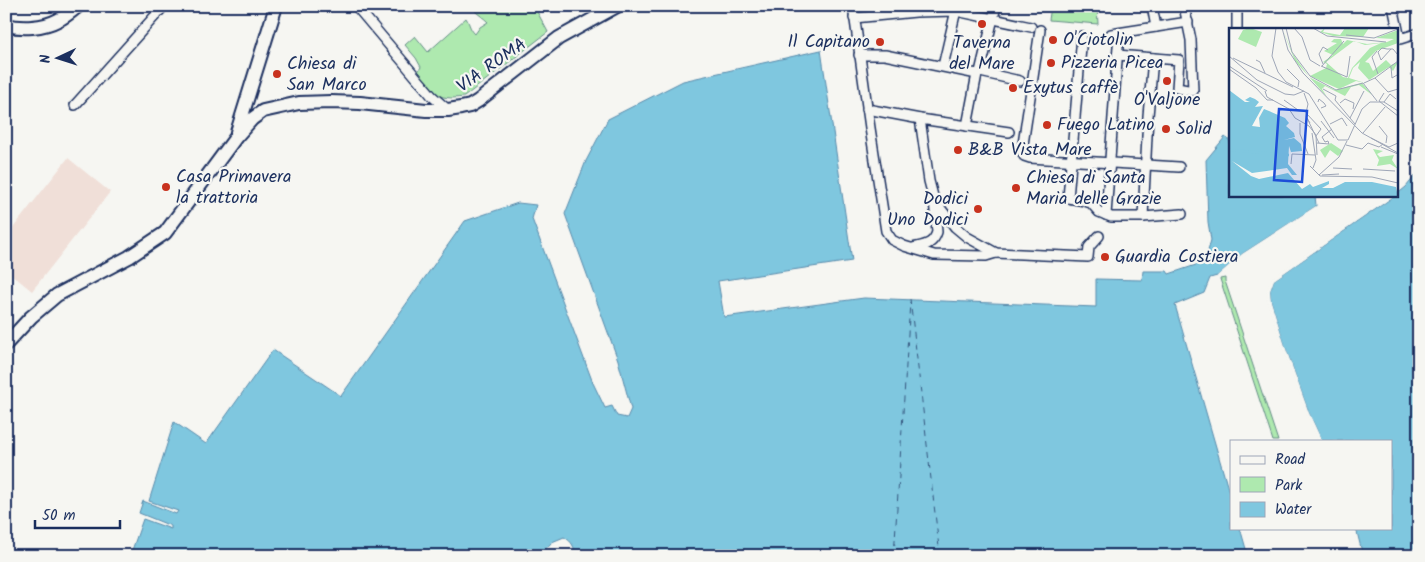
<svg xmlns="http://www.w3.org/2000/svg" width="1425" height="562" font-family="Kalam,sans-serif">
<rect width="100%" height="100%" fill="#f6f6f2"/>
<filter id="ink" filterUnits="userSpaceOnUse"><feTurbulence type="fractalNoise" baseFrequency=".02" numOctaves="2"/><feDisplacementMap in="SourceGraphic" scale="10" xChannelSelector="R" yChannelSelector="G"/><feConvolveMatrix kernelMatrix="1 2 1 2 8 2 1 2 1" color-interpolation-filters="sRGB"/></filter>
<g filter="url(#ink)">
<path fill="#f0dfd8" d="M68,158L110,192L32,291L6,270V237Z"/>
<g fill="#aee9af" stroke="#648c86">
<path d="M481,6H534L548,32L464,97C435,101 434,92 417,73L421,67L416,58L405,45L415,36L428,52L466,18C470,24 469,28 475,34L480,27L488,22C483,17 479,15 475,11Z"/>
<path d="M1051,6H1097L1098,24L1049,20Z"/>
<path d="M1225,278V281L1278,441H1273L1220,279Z"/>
</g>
<g fill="#7fc7df" stroke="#578aab">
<path d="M821,50L852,261L718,281L724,317L864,298L1096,307V279L1142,280L1143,271H1167L1169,274L1205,262L1211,240L1208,222L1206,160L1225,137L1230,141V195H1315L1316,206L1242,254L1217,276L1210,278L1204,293L1175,305L1231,499V528H1240L1248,556H576C574,547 573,542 564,537L552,542L539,556H130L143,519L171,529V526L139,513L143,501L176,514L178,511L149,501L174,422L206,444L273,350L341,396L465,221L518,203L536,205L532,219L593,383L605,408L612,406L617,416L627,418L631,409L618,360L565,214L586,161L608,119L683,81Z"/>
<path d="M1419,171V556H1363L1356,528H1391V441H1322L1309,413L1286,349L1271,301L1270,291L1274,280L1396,195L1406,187Z"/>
</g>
<g fill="#f6f6f2">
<path d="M1391,195H1395L1274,280L1270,291L1271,301L1286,349L1309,413L1322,441H1319L1307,413L1284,350L1268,302L1267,290L1273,278Z"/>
<path d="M1316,206V209L1243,256L1219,278L1217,276L1242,254Z"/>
</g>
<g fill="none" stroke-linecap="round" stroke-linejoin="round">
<g stroke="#34557e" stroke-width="1" stroke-dasharray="6 5" stroke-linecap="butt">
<path d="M910,299L940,556"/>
<path d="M894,556L910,302"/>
</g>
<g stroke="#1b2f5e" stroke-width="12">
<g id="street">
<path d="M356,6L432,96L448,110"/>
<path d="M853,6L870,128L886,231L892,240L904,246L934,255L986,256L996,253"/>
<path d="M1152,6L1156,27"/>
<path d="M1393,6L1400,39L1419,33"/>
<path d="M854,18L916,12L956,11L1031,27"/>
<path d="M1237,29V6"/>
<path d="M1040,30L1022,151L1024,156L1030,158L1179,167"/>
<path d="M1111,34L1188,22"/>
<path d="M1082,36L1068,198L1085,201L1091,203L1099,212L1111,217H1143L1182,214"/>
<path d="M859,55H885L977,74"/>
<path d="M1117,55L1179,60L1177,88L1193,91L1191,40L1184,6"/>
<path d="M943,66L957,6"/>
<path d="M980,72L1020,81"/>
<path d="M75,105L164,6"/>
<path d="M867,109L920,119L1009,132"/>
<path d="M920,119L929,181L934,200L955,227L967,237L996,253L1088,257L1089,247L1099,236"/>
<path d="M967,126L977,74L980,72L996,6"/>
<path d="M1106,215L1119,33"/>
<path d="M1143,217L1148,116L1153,58"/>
<path d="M913,248C925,245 933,245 937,232L934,200"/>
</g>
</g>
<g stroke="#1b2f5e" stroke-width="16">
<g id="secondary">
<path d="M6,25C22,29 43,28 58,20C65,17 72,11 78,6"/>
<path d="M237,132L276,6"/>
<path d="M6,344L31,317L57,295L129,257L165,233L236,137L252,119L263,111L299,103L331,102L360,103L426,110H448L461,108L470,106L478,101L559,38L617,6"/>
</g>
</g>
<use href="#street" stroke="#f6f6f2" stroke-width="9"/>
<use href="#secondary" stroke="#f6f6f2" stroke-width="12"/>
</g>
</g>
<g fill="#c8321e" stroke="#f6f6f2" stroke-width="2">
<circle cx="982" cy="24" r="5"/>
<circle cx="1053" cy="40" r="5"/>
<circle cx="880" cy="42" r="5"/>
<circle cx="1051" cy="63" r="5"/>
<circle cx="277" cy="74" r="5"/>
<circle cx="1167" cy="81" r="5"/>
<circle cx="1013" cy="88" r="5"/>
<circle cx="1047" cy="125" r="5"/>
<circle cx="1166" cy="129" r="5"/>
<circle cx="958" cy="150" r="5"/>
<circle cx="166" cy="187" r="5"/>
<circle cx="1016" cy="188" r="5"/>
<circle cx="978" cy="209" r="5"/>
<circle cx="1105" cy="257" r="5"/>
</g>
<g text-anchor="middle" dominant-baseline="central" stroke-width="4.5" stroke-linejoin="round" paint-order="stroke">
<g font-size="18" fill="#1b2f5e" stroke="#f6f6f2" text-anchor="start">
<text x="1063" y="40">O'Ciotolin</text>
<text x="870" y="42" text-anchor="end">Il Capitano</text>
<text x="982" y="43" text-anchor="middle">Taverna<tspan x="982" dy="21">del Mare</tspan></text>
<text x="1061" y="63">Pizzeria Picea</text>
<text x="287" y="64">Chiesa di<tspan x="287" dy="21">San Marco</tspan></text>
<text x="1023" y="88">Exytus caffè</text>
<text x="1167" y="100" text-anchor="middle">O'Valjone</text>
<text x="1057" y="125">Fuego Latino</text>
<text x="1176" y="129">Solid</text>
<text x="968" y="150">B&amp;B Vista Mare</text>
<text x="176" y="177">Casa Primavera<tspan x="176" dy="21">la trattoria</tspan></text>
<text x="1026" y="178">Chiesa di Santa<tspan x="1026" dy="21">Maria delle Grazie</tspan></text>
<text x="968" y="199" text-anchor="end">Dodici<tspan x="968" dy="21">Uno Dodici</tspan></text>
<text x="1115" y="257">Guardia Costiera</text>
</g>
<g font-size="18" fill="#1b2f5e" stroke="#f6f6f2">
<text transform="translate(492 66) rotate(-35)">VIA ROMA</text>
</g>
</g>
<g transform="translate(1229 28)">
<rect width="169" height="169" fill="#f6f6f2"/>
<path d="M21,0L33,4L27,19L9,11L14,2ZM53,0L64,26L80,49L106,62L133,55L143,67L130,57L122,59L116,68L96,58L93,61L98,69L66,33ZM96,0L94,4L111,7L116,0H140L134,9L104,8L91,4ZM169,2V15L147,23L136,34L140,35L144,43L157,32L162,37L169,34L164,43L160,39L140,52L129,40L131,34L124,40L120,50L136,55L127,53L110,61L81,48L97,40L98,36L94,34L104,27L95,23L108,15L102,14L105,11H112L114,16L118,12L138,16L158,14L165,11L147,10ZM125,13L136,17L152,15L141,20L123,40L119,50L114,49L97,34ZM102,115L114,123L109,128L101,122L96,130L91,122ZM144,121L154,123L148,126L151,129L165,127L163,132L169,141L161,136L148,138L150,132Z" fill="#aee9af" fill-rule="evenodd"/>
<path d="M0,62L16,74H21L16,72L21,69L26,71L30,74L26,79L34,78L23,98L31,99L30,90L35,81L40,83L56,90L60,95L57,98L65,105L66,109L55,112L65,110L72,116L73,123L62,124L60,118L59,136L68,147H63L58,140L23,145L3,133L22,148L30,151L59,145L73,161L81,156L84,159L100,153V156L93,160H104L116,154H143L167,159L169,169H0Z" fill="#7fc7df"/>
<path fill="none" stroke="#7fc7df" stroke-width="2.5" d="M0,122L60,127M0,127H57"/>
<path fill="none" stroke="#9ea6b7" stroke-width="1" d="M47,0L43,28L49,44L57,54L80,66L109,112H119L133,81L141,74H155L169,83M53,0L59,22L74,45L133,105L169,125M57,0L63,24L81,48L107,62L134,55L148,73M65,0L73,9L81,32L91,38M84,0L98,8L157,14M117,7L145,10L169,1M162,21L152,32L149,24L153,20L158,21H164L169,27M148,23L143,29L149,46M0,28L28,52L56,66L65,67L75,63M4,30L64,59M27,32L31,34L36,45M94,36L90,26L94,19L99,22M0,38L38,63M92,38L118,49L121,28M93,38L115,13M162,39L163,50L168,47M0,41L27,60L38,72H44M58,41L70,53L69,59M146,50L169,33M135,55L146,50L159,64L169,61M94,61L107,68L106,72L126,96M36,63L38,69L60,81L66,90L80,98L87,107M75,65L79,76L77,85L92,101L87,108L88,127M155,65L150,73L169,88M55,72L69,82M89,74L90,71L95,75L97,78L92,80M155,74L161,66L167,71M111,75L116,71L125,75L124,81M121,90L135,63M92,93L105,110M71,95V106L79,126M81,95L78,90L90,115M101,96L113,90L118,98M150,98L158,108L157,115M83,105L87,132L84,140M134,105L156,79M142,110L160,119L169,115M99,113L96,114L93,109L103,101M88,115L100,116L99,113M117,117L133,121L139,115L150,119L154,116M152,119L169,126M62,136L63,126L86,127M81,138L91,148L143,149L169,155M104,140L123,141M134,141L166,143M90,147L110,129L118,113M93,147L110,146"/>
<path fill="#1d4ed8" fill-opacity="0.15" stroke="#1d4ed8" stroke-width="2.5" d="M50,81L78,83L73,154L45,152Z"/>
<rect width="169" height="169" fill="none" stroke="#1b2f5e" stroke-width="2.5"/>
</g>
<rect width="1425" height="562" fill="none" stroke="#f6f6f2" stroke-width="25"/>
<rect x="12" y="12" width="1400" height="537" fill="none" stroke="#1b2f5e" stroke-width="2" filter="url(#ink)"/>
<rect x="1230" y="440" width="162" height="90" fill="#f6f6f2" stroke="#9ea6b7"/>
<rect x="1240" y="456" width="25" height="8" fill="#f6f6f2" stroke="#9ea6b7"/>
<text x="1275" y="464" font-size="15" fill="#1b2f5e">Road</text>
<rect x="1240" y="477" width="25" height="15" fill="#aee9af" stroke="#9ea6b7"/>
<text x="1275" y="490" font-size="15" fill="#1b2f5e">Park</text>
<rect x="1240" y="502" width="25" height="15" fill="#7fc7df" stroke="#9ea6b7"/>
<text x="1275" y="514" font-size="15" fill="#1b2f5e">Water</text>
<g transform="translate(58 58) rotate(266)" stroke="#f6f6f2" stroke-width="4" paint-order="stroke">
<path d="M0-4L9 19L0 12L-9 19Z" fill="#1b2f5e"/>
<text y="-8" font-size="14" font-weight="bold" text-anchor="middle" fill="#1b2f5e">N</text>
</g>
<path d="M35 520v8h85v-8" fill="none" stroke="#1b2f5e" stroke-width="2.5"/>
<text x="42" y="520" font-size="15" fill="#1b2f5e" stroke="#f6f6f2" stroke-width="4" paint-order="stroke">50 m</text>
</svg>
